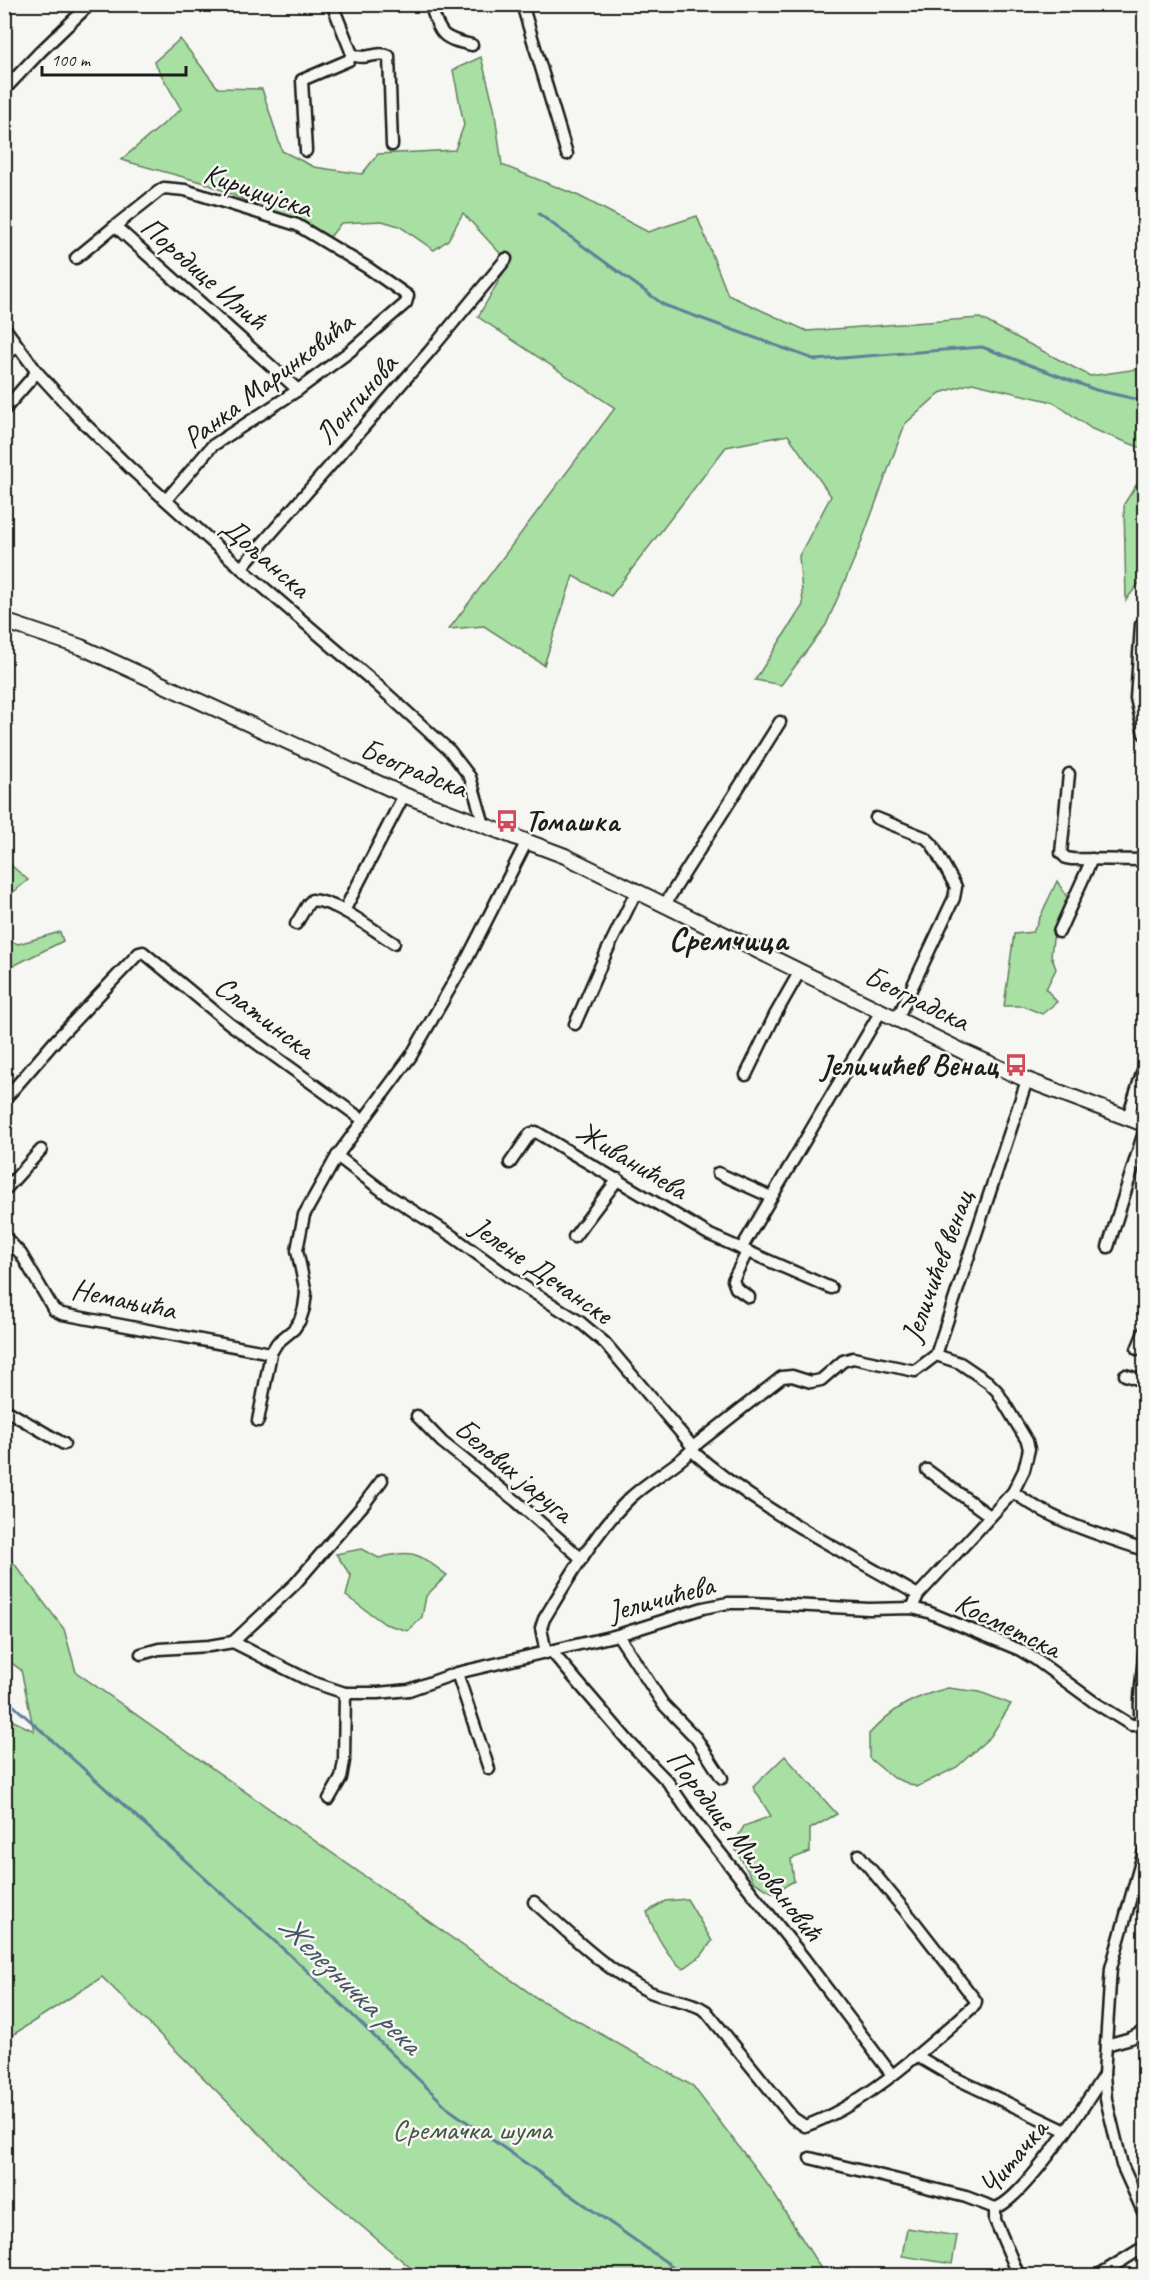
<svg xmlns="http://www.w3.org/2000/svg" width="1149" height="2280" font-family="Caveat,sans-serif">
<rect width="100%" height="100%" fill="#f6f6f2"/>
<filter id="ink" filterUnits="userSpaceOnUse"><feTurbulence type="fractalNoise" baseFrequency=".0167" numOctaves="2"/><feDisplacementMap in="SourceGraphic" scale="12" xChannelSelector="R" yChannelSelector="G"/><feConvolveMatrix kernelMatrix="1 2 1 2 8 2 1 2 1" color-interpolation-filters="sRGB"/></filter>
<g filter="url(#ink)">
<g fill="#a8dfa2" stroke="#627e5f" stroke-width="1.5">
<path d="M180,39L218,88L262,89L282,151L314,167L362,174L378,154L455,150L464,125L453,70L481,57L494,107L502,165L579,196L648,232L697,216L728,295L807,331L980,318L1090,376L1144,368V449L1092,429L1053,402L972,383L940,393L905,424L859,548L826,625L781,685L755,680L803,605L799,556L831,496L788,435L726,447L611,596L573,576L544,665L484,626L449,629L615,408L478,317L509,263L463,213L448,240L434,250L399,226L382,221L341,223L330,237L205,183L121,160L181,109L154,62Z"/>
<path d="M1144,473V577L1126,600L1124,504Z"/>
<path d="M5,860L28,880L5,899Z"/>
<path d="M1057,881L1069,900L1053,939L1051,955L1056,969L1046,989L1057,1002L1042,1014L1023,1006H1004L1014,934L1033,932Z"/>
<path d="M60,932L63,941L5,970V939L18,944Z"/>
<path d="M361,1549L379,1558C414,1548 418,1554 447,1575L426,1596L422,1617L408,1631L385,1624L346,1596L351,1576L336,1554Z"/>
<path d="M5,1554L13,1562L64,1629L76,1672L537,1998L693,2086L770,2188L825,2275H419L298,2172L102,1977L11,2036L4,2015L5,1717L34,1731L21,1670L5,1658Z"/>
<path d="M948,1688L980,1692L1011,1704L991,1736L957,1767L917,1787L892,1777L869,1758V1734C894,1707 913,1697 948,1688Z"/>
<path d="M785,1756L837,1814L810,1829V1852L791,1859L794,1881L773,1893L754,1882L733,1845L744,1826L771,1816L753,1787Z"/>
<path d="M687,1899L712,1941L702,1955L683,1969C665,1954 655,1934 647,1912L665,1901Z"/>
<path d="M907,2228L957,2236L952,2264L902,2256Z"/>
</g>
<g fill="none" stroke-linecap="round" stroke-linejoin="round">
<g stroke="#608098" stroke-width="3">
<path d="M539,214L664,305L816,360L982,347L1096,390L1144,401"/>
<path d="M4,1697L302,1966L450,2110L686,2276"/>
</g>
<g stroke="#1c1c1c" stroke-width="15">
<g id="street">
<path d="M332,4L352,54C364,62 377,50 389,56L392,145"/>
<path d="M430,4C441,35 440,38 472,45"/>
<path d="M522,4L567,154"/>
<path d="M4,90L40,52L90,4"/>
<path d="M306,151L302,80L349,60L352,54"/>
<path d="M115,226L159,191L164,188L185,190L297,225L368,268L408,296L406,303L349,352L298,390L212,446L166,500"/>
<path d="M76,258L115,226L298,390"/>
<path d="M4,327L37,372L80,419L130,468L241,568L375,683L450,751L470,777L484,825"/>
<path d="M4,358L17,345"/>
<path d="M4,410L37,372"/>
<path d="M241,568L429,352L506,259"/>
<path d="M1141,625L1136,698L1144,734"/>
<path d="M1069,774L1061,853L1066,858L1072,859L1144,860"/>
<path d="M876,818L926,838L932,844L956,887L954,898L897,1019"/>
<path d="M665,904L780,722"/>
<path d="M344,911L404,795"/>
<path d="M296,924L308,904L312,900C339,902 371,929 394,943"/>
<path d="M1059,932L1092,859"/>
<path d="M575,1024L607,951L637,890"/>
<path d="M746,1075L775,1015L800,971"/>
<path d="M4,1100L56,1040L139,953L143,952L230,1024L363,1120"/>
<path d="M1128,1117L1144,1067"/>
<path d="M337,1156L388,1195L451,1235L509,1277L580,1322L605,1343L692,1446V1451"/>
<path d="M510,1163L530,1134L536,1132L710,1235L831,1288"/>
<path d="M718,1173L771,1197"/>
<path d="M4,1191L41,1150"/>
<path d="M4,1236L21,1254L54,1310L62,1314L271,1353"/>
<path d="M574,1237L618,1179"/>
<path d="M1108,1247L1144,1132"/>
<path d="M741,1249L881,1011"/>
<path d="M747,1252L733,1280L736,1288L749,1297"/>
<path d="M1137,1349L1144,1332"/>
<path d="M1125,1375L1144,1381"/>
<path d="M4,1409L64,1444"/>
<path d="M417,1416L442,1442L516,1501L582,1559"/>
<path d="M258,1421L271,1353L277,1343L294,1329L300,1320L304,1308L306,1293L297,1250L304,1215L337,1156L411,1056L468,957L527,841"/>
<path d="M692,1451C759,1510 841,1550 918,1595"/>
<path d="M927,1470L990,1516"/>
<path d="M1013,1492C1054,1522 1097,1534 1144,1550"/>
<path d="M912,1608L918,1595L1013,1492L1024,1470L1029,1449L1027,1441L997,1391L988,1382L960,1363L936,1355"/>
<path d="M618,1635L663,1704L696,1738L722,1778"/>
<path d="M233,1642L295,1584L364,1504L382,1480"/>
<path d="M552,1652L629,1742L668,1782L694,1820L803,1957L892,2075"/>
<path d="M546,1653L541,1628L544,1619C569,1578 596,1531 630,1498C651,1478 680,1465 698,1443L782,1377L792,1376L811,1382L821,1380L843,1361L853,1358L915,1371L936,1355L1027,1080"/>
<path d="M141,1654L159,1649L209,1646L233,1642L312,1682L345,1693H378L409,1690L457,1673L618,1635L703,1608L728,1603H753L869,1609L912,1608L928,1612L1020,1650L1035,1659L1094,1702L1131,1725H1141"/>
<path d="M1144,1654C1143,1675 1135,1714 1144,1732"/>
<path d="M457,1673L489,1769"/>
<path d="M1144,1765L1143,1775L1144,1795"/>
<path d="M329,1799L341,1778L344,1761L345,1693"/>
<path d="M1144,1851L1111,1968L1104,2075L1106,2099L1122,2165L1144,2214"/>
<path d="M534,1902C570,1934 606,1971 650,1992C668,2000 690,2000 706,2011L793,2118L805,2126C866,2105 927,2047 975,2005L976,2001L917,1925L859,1855"/>
<path d="M1106,2045L1131,2038L1144,2031"/>
<path d="M917,2056L953,2077L1066,2131"/>
<path d="M810,2158L966,2197L995,2208"/>
<path d="M995,2208C1022,2201 1087,2102 1104,2075"/>
<path d="M995,2208V2220L1019,2276"/>
<path d="M1097,2276L1144,2247"/>
</g>
</g>
<g stroke="#1c1c1c" stroke-width="18">
<path id="secondary" d="M4,621L81,647L404,795L565,856L964,1052L1027,1080L1144,1124"/>
</g>
<use href="#street" stroke="#f6f6f2" stroke-width="10"/>
<use href="#secondary" stroke="#f6f6f2" stroke-width="14"/>
</g>
</g>
<defs>
<g id="bus-bare" transform="scale(1.8)"><path d="M-5-6H5V4H4V6H2V4H-2V6H-4V4H-5ZM-3.5-4V0h7V-4ZM-3.5 1.2v1.5H-2V1.2ZM2 1.2v1.5H3.5V1.2Z" fill="#d1495b" stroke="#f6f6f2" stroke-width="2.5" paint-order="stroke"/></g>
</defs>
<g fill-rule="evenodd">
<use href="#bus-bare" x="507" y="821"/>
<use href="#bus-bare" x="1016" y="1065"/>
</g>
<g text-anchor="middle" dominant-baseline="central" stroke-width="5" stroke-linejoin="round" paint-order="stroke">
<g font-size="30" fill="#1c1c1c" stroke="#f6f6f2">
<text transform="translate(258 190) rotate(19)">Кириџијска</text>
<text transform="translate(204 273) rotate(41)">Породице Илић</text>
<text transform="translate(268 380) rotate(-37)">Ранка Маринковића</text>
<text transform="translate(356 399) rotate(-49)">Лонгинова</text>
<text transform="translate(266 557) rotate(41)">Дољанска</text>
<text transform="translate(414 768) rotate(22)">Београдска</text>
<text transform="translate(917 998) rotate(26)">Београдска</text>
<text transform="translate(265 1017) rotate(37)">Слатинска</text>
<text transform="translate(632 1160) rotate(31)">Живанићева</text>
<text transform="translate(937 1266) rotate(-70)">Јеличићев венац</text>
<text transform="translate(542 1270) rotate(35)">Јелене Дечанске</text>
<text transform="translate(124 1299) rotate(12)">Немањића</text>
<text transform="translate(514 1470) rotate(40)">Белових јаруга</text>
<text transform="translate(661 1598) rotate(-15)">Јеличићева</text>
<text transform="translate(1008 1625) rotate(26)">Косметска</text>
<text transform="translate(745 1845) rotate(52)">Породице Миловановић</text>
<text transform="translate(1013 2157) rotate(-50)">Читачка</text>
</g>
<g font-size="30" font-weight="bold" fill="#1c1c1c" stroke="#f6f6f2" text-anchor="start">
<text x="525" y="821">Томашка</text>
<text x="998" y="1065" text-anchor="end">Јеличићев Венац</text>
</g>
<g font-size="30" fill="#465644" stroke="#f6f6f2">
<text x="472" y="2129">Сремачка шума</text>
</g>
<g font-size="32" font-style="italic" fill="#445664" stroke="#f6f6f2">
<text transform="translate(350 1984) rotate(44)">Железничка река</text>
</g>
<g font-size="33" font-weight="bold" fill="#1c1c1c" stroke="#f6f6f2">
<text x="728" y="939">Сремчица</text>
</g>
</g>
<rect width="1149" height="2280" fill="none" stroke="#f6f6f2" stroke-width="24"/>
<rect x="12" y="12" width="1125" height="2256" fill="none" stroke="#1c1c1c" stroke-width="2" filter="url(#ink)"/>
<path d="M42 66v9h144v-9" fill="none" stroke="#1c1c1c" stroke-width="3"/>
<text x="51" y="66" font-size="18" fill="#1c1c1c" stroke="#f6f6f2" stroke-width="4.5" paint-order="stroke">100 m</text>
</svg>
